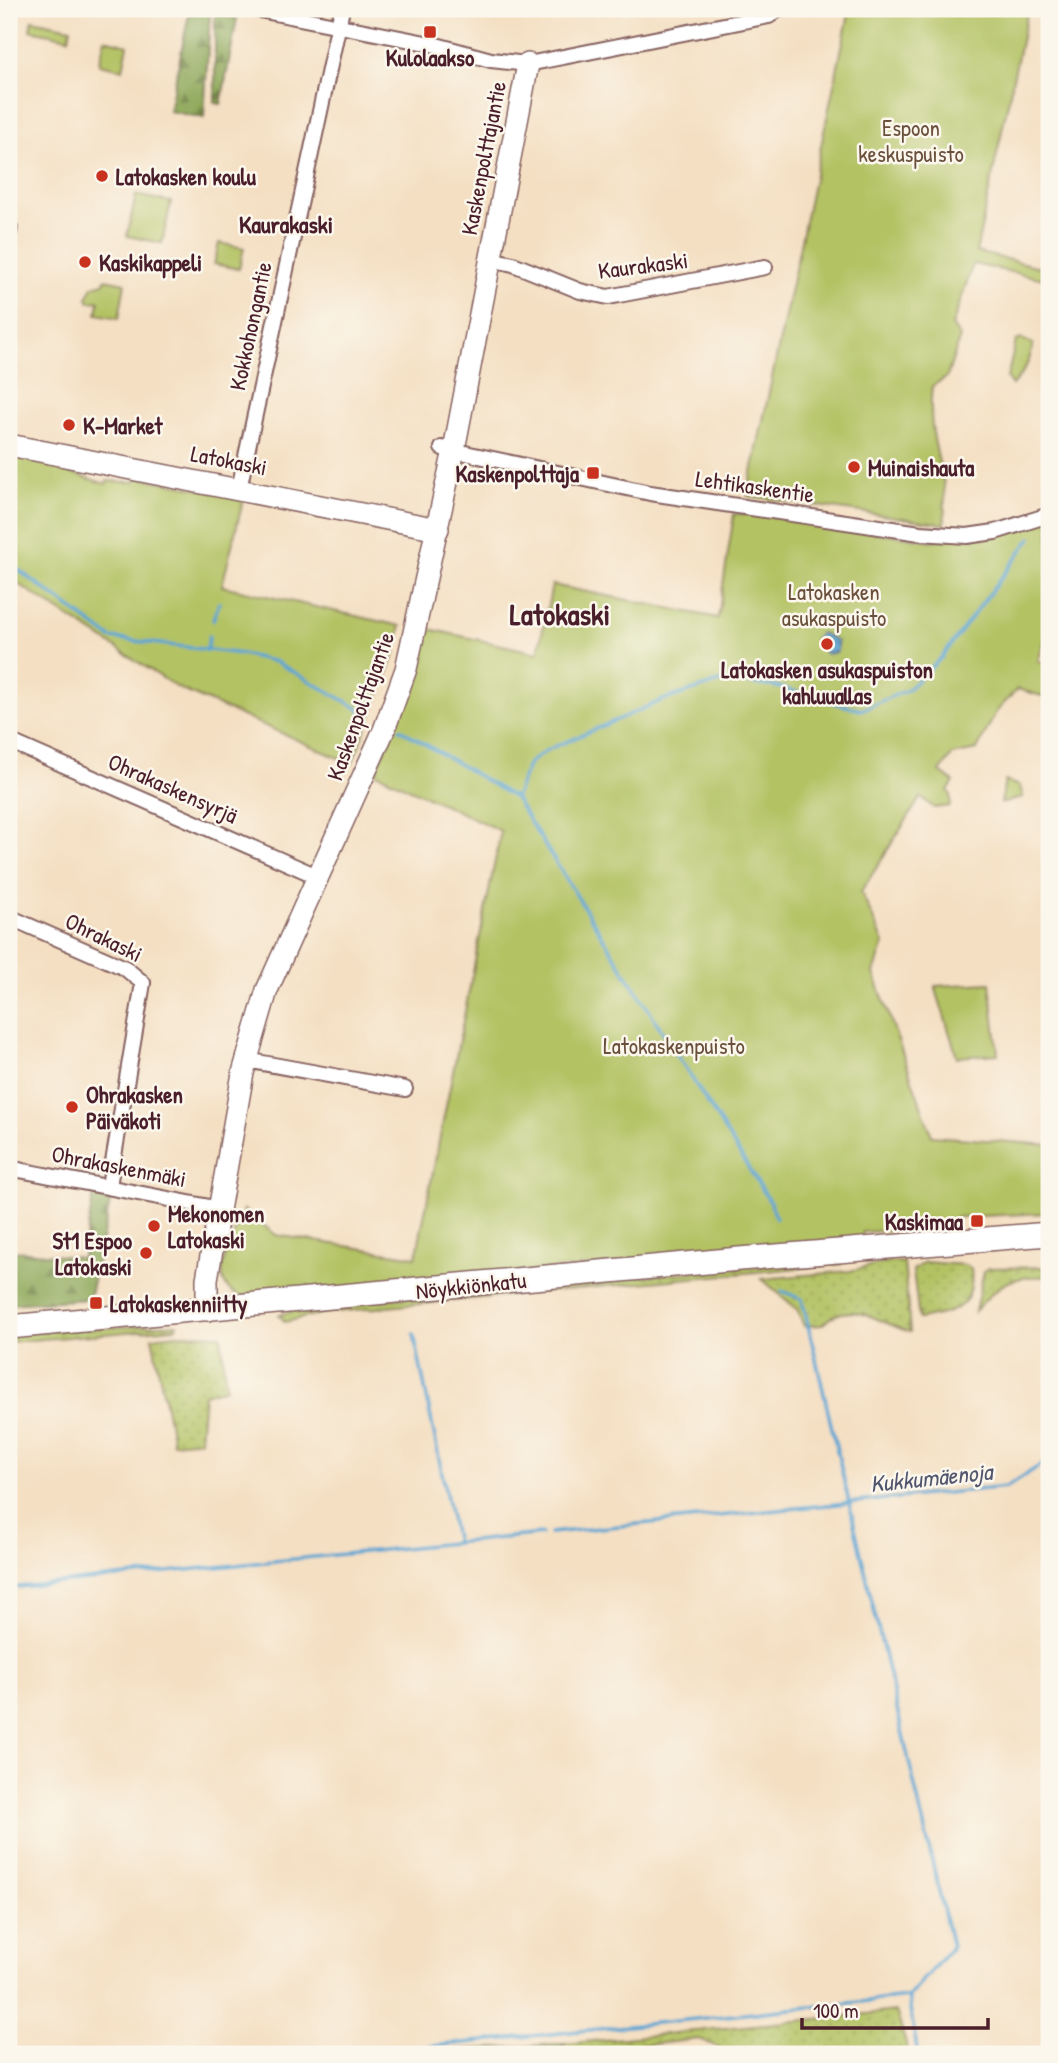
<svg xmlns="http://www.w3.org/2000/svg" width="1058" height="2063" font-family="'Patrick Hand',sans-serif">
<defs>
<pattern id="grass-dots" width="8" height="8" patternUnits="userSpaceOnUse" patternTransform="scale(1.75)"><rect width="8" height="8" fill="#b3c264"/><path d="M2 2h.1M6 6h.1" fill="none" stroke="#9ba657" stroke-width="1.8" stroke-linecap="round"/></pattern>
<pattern id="forest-firs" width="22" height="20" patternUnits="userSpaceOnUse" patternTransform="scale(1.75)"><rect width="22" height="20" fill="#8ea85a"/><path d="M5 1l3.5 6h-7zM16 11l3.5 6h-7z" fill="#76884b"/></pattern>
<pattern id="water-rules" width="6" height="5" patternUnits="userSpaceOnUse" patternTransform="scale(1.75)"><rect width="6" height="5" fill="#5ca5d3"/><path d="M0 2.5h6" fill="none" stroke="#4e86ab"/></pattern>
</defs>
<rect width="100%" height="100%" fill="#fbf7ec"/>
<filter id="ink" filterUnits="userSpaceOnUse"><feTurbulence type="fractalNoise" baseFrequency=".0143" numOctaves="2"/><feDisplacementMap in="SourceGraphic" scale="14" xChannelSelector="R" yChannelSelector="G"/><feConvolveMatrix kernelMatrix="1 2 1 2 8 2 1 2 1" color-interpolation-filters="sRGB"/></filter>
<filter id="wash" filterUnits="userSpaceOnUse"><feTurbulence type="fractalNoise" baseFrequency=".00686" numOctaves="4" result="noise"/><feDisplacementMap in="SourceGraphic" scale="28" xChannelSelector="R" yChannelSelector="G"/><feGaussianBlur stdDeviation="1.57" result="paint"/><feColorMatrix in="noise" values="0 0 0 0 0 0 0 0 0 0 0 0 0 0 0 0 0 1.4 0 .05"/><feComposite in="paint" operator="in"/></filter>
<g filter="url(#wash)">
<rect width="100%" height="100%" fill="#f4dfc2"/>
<g fill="url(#grass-dots)" stroke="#7e7048" stroke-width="2">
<path d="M835,1259L841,1264L324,1313L285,1322L279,1315L305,1307Z"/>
<path d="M887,1262H904L910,1332C881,1324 848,1296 822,1325L804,1326L797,1309L762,1279L850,1271Z"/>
<path d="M924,1262L965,1265L971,1269C976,1309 951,1313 919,1319L913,1270Z"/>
<path d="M1049,1267V1277C1010,1275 1000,1283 975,1311L984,1271L988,1268Z"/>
<path d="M177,1324L175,1328L9,1342V1333Z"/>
<path d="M176,1334L221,1335L226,1388L204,1394L200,1440L173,1443L152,1337Z"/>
<path d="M896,2011L909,2054H733L700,2039L563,2054L564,2044Z"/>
</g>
<g fill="url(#forest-firs)" stroke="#6c6442" stroke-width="2">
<path d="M190,9L210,13L204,118L169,111Z"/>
<path d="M215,14L237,18L221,104L215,103Z"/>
<path d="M95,1189L112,1193L89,1299L9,1304V1250L82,1258Z"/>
<path d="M564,2044L563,2054H380Z"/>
</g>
<g fill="#b3c264" stroke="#7e7048" stroke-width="2">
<path d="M850,9H1028L976,252L1049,269V280L973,264L952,326L960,337L947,377L932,386C928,420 935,446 943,479C946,493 944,510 945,524L747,496Z"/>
<path d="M32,20L71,28L69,38L30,30Z"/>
<path d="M105,39L128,45L123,69L99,64Z"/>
<path d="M136,195L171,202L162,243L127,236Z"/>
<path d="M219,243L244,248L239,269L214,264Z"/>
<path d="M105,279L125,283L119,318L97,314L99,301L89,302L87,298L93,286L104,283Z"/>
<path d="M1022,339L1033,344C1031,359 1023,374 1012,385L1007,378L1016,341Z"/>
<path d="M9,453L50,461L49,466L106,484L107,481L135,482L136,477L244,497L222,586L401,626L393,659L352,764L178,688L9,578Z"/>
<path d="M734,514H759L932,541L1049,517V627L1038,661L1049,665V698L1017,689L996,712L977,750L952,755L940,772L954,782L948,791L951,795L950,806L934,808L921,797L861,892L884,943L874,973L932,1136L1049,1145V1213L959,1217L925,1229L863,1232L861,1242L242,1297C200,1282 237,1236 243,1209L276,1235L416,1257L501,831L376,773L429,629L538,653L552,585L718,618Z"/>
<path d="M1005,781L1020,786L1023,797L1001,803Z"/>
<path d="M990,983L998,1054L957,1057L935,986Z"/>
</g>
<path fill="url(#water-rules)" stroke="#53627f" stroke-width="2" d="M821,633L837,641V652L827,654L817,646L815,639Z"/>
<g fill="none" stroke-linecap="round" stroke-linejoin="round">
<g stroke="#5ca5d3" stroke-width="3.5">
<path d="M9,563L111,638L242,654L276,662L368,714"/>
<path d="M213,620L219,603"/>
<path d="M207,651L209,636"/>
<path d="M400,729L515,798L770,1202L776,1218"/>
<path d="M515,798L529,763L547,750L663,700L726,680L778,687L861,710L907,690L942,657L1031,538"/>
<path d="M414,1334L456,1543"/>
<path d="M550,1533L1006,1487L1049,1460"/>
<path d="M9,1588L542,1534"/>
<path d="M908,1997L918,2054"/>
<path d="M356,2054L908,1997L952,1947L802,1299L782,1291"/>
</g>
</g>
</g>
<g filter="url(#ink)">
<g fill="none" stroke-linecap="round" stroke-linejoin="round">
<g stroke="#866260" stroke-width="18">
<g id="street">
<path d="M254,9L436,45L491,60L528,64L769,16L779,9"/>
<path d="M9,234L10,228"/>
<path d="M490,259L513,264L580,291L608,297L765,267"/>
<path d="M442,448L650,493L920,533L967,536L995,532L1049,515"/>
<path d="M239,489L342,9"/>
<path d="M9,741L319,877"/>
<path d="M9,917L125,968L143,983L109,1186"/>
<path d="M246,1060L405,1089"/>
<path d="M9,1168L220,1209"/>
</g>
</g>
<g stroke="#866260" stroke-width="24">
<g id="secondary">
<path d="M9,445L438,529"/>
<path d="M207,1310V1279L243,1073L267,990L384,730L406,669L454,450L528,64"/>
</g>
</g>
<g stroke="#866260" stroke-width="26">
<path id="primary" d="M9,1327L739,1259L1049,1234"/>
</g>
<use href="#street" stroke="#fff" stroke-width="14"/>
<use href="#secondary" stroke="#fff" stroke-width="21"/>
<use href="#primary" stroke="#fff" stroke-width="23"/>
</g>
</g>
<g fill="#c8321e" stroke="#fbf7ec" stroke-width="2.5">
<rect x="423" y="25" width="14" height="14" rx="3.5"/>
<circle cx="102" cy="176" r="7"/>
<circle cx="85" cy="262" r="7"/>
<circle cx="69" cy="425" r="7"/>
<circle cx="854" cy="467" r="7"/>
<rect x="586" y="466" width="14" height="14" rx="3.5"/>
<circle cx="827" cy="644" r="7"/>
<circle cx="72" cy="1107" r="7"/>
<rect x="970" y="1214" width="14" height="14" rx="3.5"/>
<circle cx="154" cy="1226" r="7"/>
<circle cx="146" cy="1253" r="7"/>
<rect x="89" y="1296" width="14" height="14" rx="3.5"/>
</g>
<g text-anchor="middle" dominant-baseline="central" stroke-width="5" stroke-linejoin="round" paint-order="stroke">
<g font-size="23" font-weight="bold" fill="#4a1f2b" stroke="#fbf7ec" text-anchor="start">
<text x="430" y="57" text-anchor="middle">Kulolaakso</text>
<text x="116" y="176">Latokasken koulu</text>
<text x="99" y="262">Kaskikappeli</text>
<text x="83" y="425">K-Market</text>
<text x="868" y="467">Muinaishauta</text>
<text x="579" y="473" text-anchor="end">Kaskenpolttaja</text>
<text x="827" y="669" text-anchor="middle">Latokasken asukaspuiston<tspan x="827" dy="26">kahluuallas</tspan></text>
<text x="86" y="1094">Ohrakasken<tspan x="86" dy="26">Päiväkoti</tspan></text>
<text x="168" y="1213">Mekonomen<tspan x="168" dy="26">Latokaski</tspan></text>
<text x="963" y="1221" text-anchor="end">Kaskimaa</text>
<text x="132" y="1240" text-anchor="end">St1 Espoo<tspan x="132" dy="26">Latokaski</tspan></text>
<text x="110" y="1303">Latokaskenniitty</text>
</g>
<g font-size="23" fill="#6a503c" stroke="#fbf7ec">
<text x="911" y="127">Espoon<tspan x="911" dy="26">keskuspuisto</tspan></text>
<text x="834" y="591">Latokasken<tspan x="834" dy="26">asukaspuisto</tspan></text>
<text x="674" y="1045">Latokaskenpuisto</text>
</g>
<g font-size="23" fill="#4a1f2b" stroke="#fbf7ec">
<text transform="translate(483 158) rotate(-79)">Kaskenpolttajantie</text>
<text transform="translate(643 265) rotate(-7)">Kaurakaski</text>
<text transform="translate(250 326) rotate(-78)">Kokkohongantie</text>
<text transform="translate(229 460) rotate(11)">Latokaski</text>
<text transform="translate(755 486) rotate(8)">Lehtikaskentie</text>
<text transform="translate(360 706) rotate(-70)">Kaskenpolttajantie</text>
<text transform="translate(173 788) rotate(24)">Ohrakaskensyrjä</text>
<text transform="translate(104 937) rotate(26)">Ohrakaski</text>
<text transform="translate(119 1166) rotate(11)">Ohrakaskenmäki</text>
<text transform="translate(471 1285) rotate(-6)">Nöykkiönkatu</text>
</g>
<g font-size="24" font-weight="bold" fill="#4a1f2b" stroke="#fbf7ec">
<text x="286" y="224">Kaurakaski</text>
</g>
<g font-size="24" font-style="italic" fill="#51556e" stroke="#fbf7ec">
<text transform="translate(931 1477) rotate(-6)">Kukkumäenoja</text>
</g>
<g font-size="30" font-weight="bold" fill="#4a1f2b" stroke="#fbf7ec">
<text x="560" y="614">Latokaski</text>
</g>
</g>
<rect width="1058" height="2063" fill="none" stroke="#fbf7ec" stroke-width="35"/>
<path d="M802 2018v10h186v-10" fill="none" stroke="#4a1f2b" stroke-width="3.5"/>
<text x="813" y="2018" font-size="21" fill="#4a1f2b" stroke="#fbf7ec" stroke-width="5" paint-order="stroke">100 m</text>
</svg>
